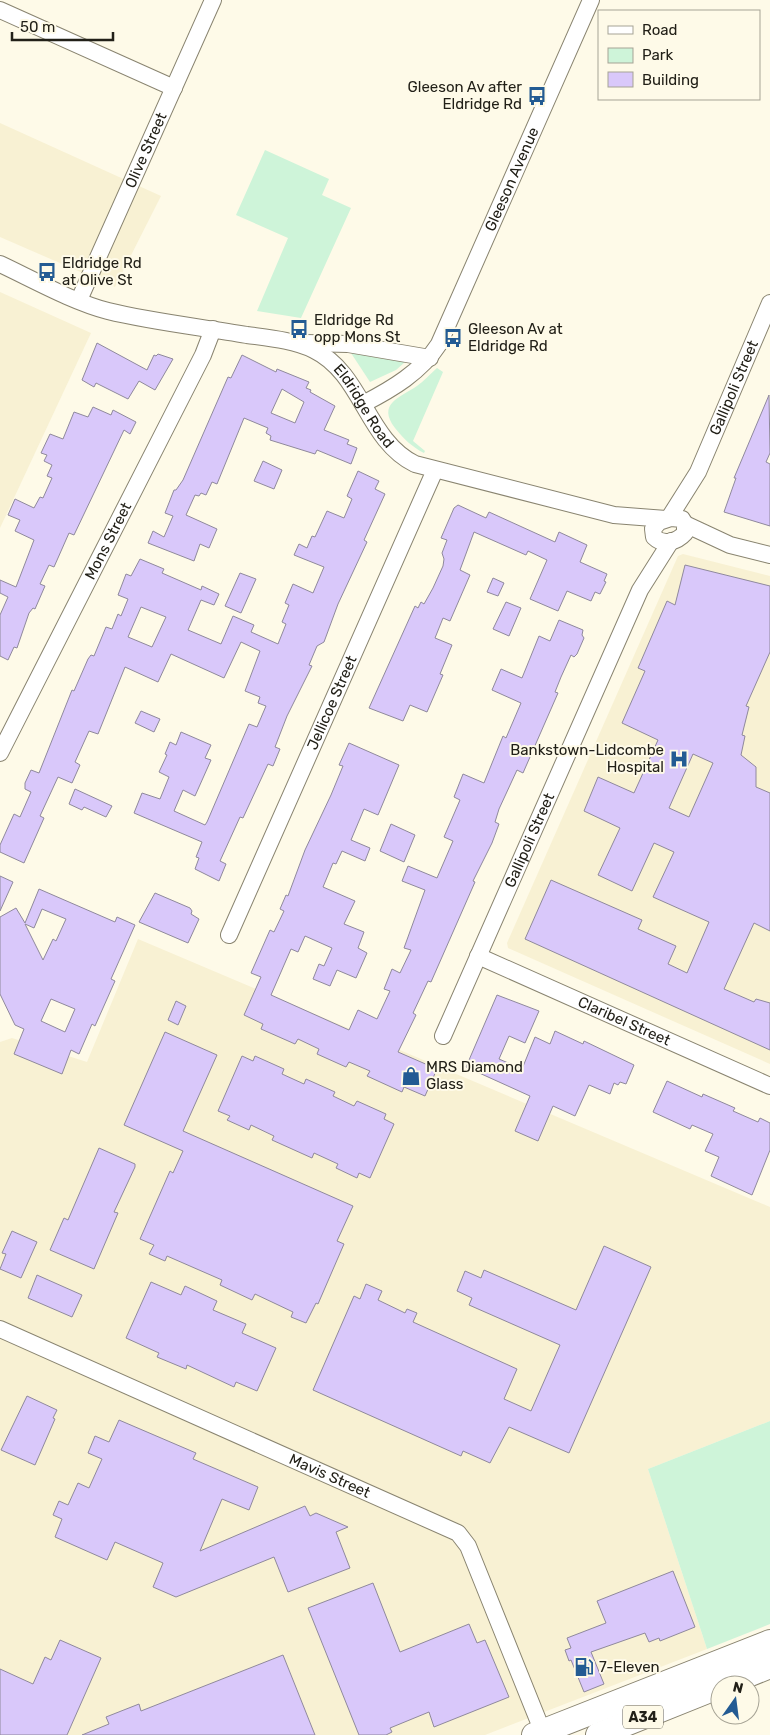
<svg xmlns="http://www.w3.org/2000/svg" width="770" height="1735" font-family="Rubik,sans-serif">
<rect width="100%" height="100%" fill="#fefae8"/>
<g fill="#f8f1d3">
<path d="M0,123L161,196L115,287L0,237Z"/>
<path d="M0,292L91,333L0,528Z"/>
<path d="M683,554L770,576V1064L508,948L507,943L678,556Z"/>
<path d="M138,939L770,1207V1421L648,1469L707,1649L485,1735H0V1042L12,1038L87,1062Z"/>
</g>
<g fill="#cef4d9">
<path d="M265,150L329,179L322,195L351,208L301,318L257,311L288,238L236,215Z"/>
<path d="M351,353L404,360L405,362L396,370L370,382Z"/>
<path d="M437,368L443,372L413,441L425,451L424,453C412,447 404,439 395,428C377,404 399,398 417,386C424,381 430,374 437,368Z"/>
<path d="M770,1421V1624L707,1649L648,1469Z"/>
</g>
<g fill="#d9c8fa" stroke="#8f899c" fill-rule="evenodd">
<path d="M97,343L147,370L154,355L156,356L158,354L173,359L155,390L139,381L128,399L96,383L94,387L82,380Z"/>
<path d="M242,355L276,372L277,369L309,382L306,388L311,390L310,392L335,406L324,430L349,440L347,444L357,448L351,464L317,450L315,454L270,440L271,436L266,433L268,428L244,418L217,484L212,482L206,495L201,493L199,496L195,495L186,515L217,529L209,548L200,544L194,561L148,543L153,531L164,537L173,516L165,513L174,490H176L183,480L228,377L231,378ZM282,389L304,402L295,423L271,413Z"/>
<path d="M769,395L770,453L766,462L770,464V526L724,512L736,478H734Z"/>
<path d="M93,407L111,415L113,410L136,422L130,434L124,430L74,535L69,533L54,567L49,565L40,584L45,586L35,609L33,608L29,613L17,648L14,647L8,660L0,656V615L8,597L0,593V580L16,587L34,540L15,531L20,520L8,515L15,499L34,508L40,497L43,498L52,478L47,476L52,465L44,461L47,455L41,453L50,434L63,439L74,412L88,417Z"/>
<path d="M263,461L282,470L274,489L254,481Z"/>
<path d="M358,471L379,481L375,489L385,494L364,540L367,542L338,604L324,642L317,646L309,665L312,666L287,716L275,747L280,749L273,766L268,764L243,818L240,817L220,861L226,864L219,881L195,869L199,858L196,857L202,842L134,813L142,793L160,799L169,777L159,772L167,755L165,754L170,742L176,745L181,732L211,745L205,758L211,760L195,796L183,790L174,811L205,825L207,822L249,724L257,727L266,706L258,703L260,697L245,691L260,651L241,642L224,678L171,654L158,682L125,667L98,734L89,731L75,762L80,765L72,783L58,777L40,816L44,818L24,863L0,852V845L14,814L20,817L31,792L25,789V783L31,770L39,773L72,690L74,691L88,659L91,655L94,656L106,627L112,629L118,614L121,616L128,599L118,595L126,574L131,576L140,559L164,569L162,573L201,590L202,586L219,594L214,605L201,600L188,630L221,644L233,616L254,625L251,632L278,644L286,624L282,622L289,605L285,603L293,584L313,593L324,567L294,555L299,544L307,548L312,536L315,537L327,511L344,518L352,499L347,496ZM141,607L166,617L152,647L128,637Z"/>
<path d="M458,505L486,518L489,512L555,542L559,532L587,545L580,562L607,574L604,581L606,582L600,594L595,592L591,601L567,591L558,611L530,599L547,560L528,551L526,555L474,532L460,570L470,575L450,621L443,618L435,638L452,645L440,674L443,675L427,712L410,705L403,721L369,708L415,606L418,608L421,602L424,604L433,588L443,566L444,559L442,553L447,540L441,538L454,508Z"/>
<path d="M685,565L770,586V652L746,706L749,707L742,735L745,736L741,755L756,767V787L770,793V931L754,923L724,989L754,1002L756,999L770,1003V1050L525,939L551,880L642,920L638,929L676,946L668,964L687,973L709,922L653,897L674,852L654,843L632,891L598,875L620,828L584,811L598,777L634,793L658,740L622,723L645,671L638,668L667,601L675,605ZM693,754L713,763L689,817L669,808Z"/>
<path d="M240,573L256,579L241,613L225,606Z"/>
<path d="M493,578L504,583L498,596L487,592Z"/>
<path d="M506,602L521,608L509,636L493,629Z"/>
<path d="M559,620L583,630L582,635L584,638L577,654L574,657L571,655L561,677L555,692L558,693L523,773L517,770L499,809L495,822L499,824L492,843L473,881L475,882L431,982L428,981L413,1013L416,1015L398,1052L437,1069L425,1096L404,1087L402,1092L367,1076L370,1071L349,1062L346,1067L317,1054L319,1049L298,1039L295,1044L261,1029L263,1024L244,1015L261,977L251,973L270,930L274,932L284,911L280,909L286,895L288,896L305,850L331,795L343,766L339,765L349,743L399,765L378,815L364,809L351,840L370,848L365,861L342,851L336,864L333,863L323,887L355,901L344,924L364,932L358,948L367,953L356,978L337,970L330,986L313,979L319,964L324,966L332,948L305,936L298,952L291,949L271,995L349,1030L358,1010L377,1019L390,991L384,989L392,969L400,973L411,950L404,948L425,890L402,881L408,866L437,878L453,841L444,837L460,800L454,797L463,774L484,783L503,736L506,738L521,703L492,690L501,669L522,678L539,636L550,641Z"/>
<path d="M141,711L160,719L154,732L135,723Z"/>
<path d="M75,789L112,806L106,817L84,807L82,810L69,804Z"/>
<path d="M391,824L415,835L404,862L380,851Z"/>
<path d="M0,876L13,882L0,911Z"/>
<path d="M39,889L115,922L117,917L135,925L111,979L115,981L95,1026L92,1024L79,1054L71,1050L62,1074L14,1054L24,1029L15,1025L0,994V917L16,908L25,923ZM42,909L66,919L56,941L53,939L43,960L25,924L34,928ZM51,999L75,1009L65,1032L41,1021Z"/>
<path d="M155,893L190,908L192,911L191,914L199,919L188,943L139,922Z"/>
<path d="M497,995L539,1011L525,1043L509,1036L499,1059L522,1069L535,1037L550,1044L555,1031L583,1044L584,1041L634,1065L626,1084L620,1082L618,1085L614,1083L610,1094L589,1085L575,1116L553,1106L538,1141L515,1131L530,1096L466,1067Z"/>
<path d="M176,1001L186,1006L178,1025L168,1020Z"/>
<path d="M165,1032L217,1055L183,1131L353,1206L337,1241L344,1244L318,1304L316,1303L306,1323L291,1317L293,1312L255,1294L252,1300L220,1285L222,1280L167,1256L165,1261L149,1254L154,1245L140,1239L170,1171L173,1173L183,1151L124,1125Z"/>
<path d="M242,1056L253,1061L255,1056L284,1069L282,1074L304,1084L306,1079L335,1092L333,1096L354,1106L357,1101L386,1114L384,1119L394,1124L370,1178L359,1173L357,1178L336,1168L338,1164L314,1153L312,1158L272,1140L274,1136L251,1125L249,1130L227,1120L230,1116L218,1111Z"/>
<path d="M667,1081L702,1097L703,1094L735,1108L733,1111L758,1122L760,1118L770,1123V1150L752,1195L711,1176L719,1157L705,1151L713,1134L692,1125L690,1129L653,1112Z"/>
<path d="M99,1148L135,1164V1167L114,1212L118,1213L94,1269L50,1250L64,1218L68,1220Z"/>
<path d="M12,1231L37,1242L21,1278L0,1269L6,1254L2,1253Z"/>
<path d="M604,1246L651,1267L569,1453L509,1427L490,1463L463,1451L461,1456L313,1390L354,1296L360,1299L366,1284L382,1291L378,1300L405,1313L407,1309L417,1313L413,1322L517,1369L504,1399L531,1411L560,1345L469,1305L472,1298L457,1291L465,1271L481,1278L484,1270L576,1310Z"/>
<path d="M37,1275L82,1295L72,1317L28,1298Z"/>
<path d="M151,1282L181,1295L185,1286L217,1301L213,1310L246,1324L242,1333L276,1348L257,1391L236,1382L234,1387L187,1365L186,1369L157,1357L159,1353L126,1338Z"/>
<path d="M27,1396L57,1410L53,1418L55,1419L35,1465L1,1450Z"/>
<path d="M119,1420L196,1453L193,1459L258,1487L249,1510L222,1499L200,1551L305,1506L310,1516L316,1513L348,1527L336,1532L350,1568L288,1592L274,1557L176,1597L153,1587L163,1563L115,1542L107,1560L55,1537L62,1519L53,1515L59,1501L68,1505L78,1483L89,1488L102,1459L88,1453L95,1436L109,1442Z"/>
<path d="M673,1571L695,1627L660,1641L659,1638L649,1642L645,1633L591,1652L604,1684L584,1692L571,1660L569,1661L565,1650L571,1648L567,1638L606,1623L597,1601Z"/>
<path d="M373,1583L400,1652L469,1624L477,1643L485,1640L509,1697L434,1727L429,1712L390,1728L392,1732L386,1735H359L308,1608Z"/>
<path d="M60,1640L101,1658L67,1735H0V1669L33,1684L45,1657L51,1660Z"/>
<path d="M283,1655L315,1735H82L109,1724L106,1717L139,1704L141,1711Z"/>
</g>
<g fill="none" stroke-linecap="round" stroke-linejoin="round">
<g stroke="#898470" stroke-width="18">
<g id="minor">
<path d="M0,10L174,88"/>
<path id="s1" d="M0,264C34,280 73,302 108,311C153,322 201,327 247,335C269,338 293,340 314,350C363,374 366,440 415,464L614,515L666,519"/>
<path id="s2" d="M79,300L213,0"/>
<path d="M306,343L348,344L430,358"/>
<path id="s3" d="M363,404C392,389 421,372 439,344L591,0"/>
<path id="s4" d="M669,518L698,472L770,303"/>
<path d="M671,518L682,519L685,524V533C677,542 663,546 654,537L653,529L659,522Z"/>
<path d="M685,524L730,545L770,555"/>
<path id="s5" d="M0,753L203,355L213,329"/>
<path id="s6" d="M229,935L435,470"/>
<path id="s7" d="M478,956L770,1086"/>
<path id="s8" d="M443,1036L640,590L671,541"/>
<path id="s9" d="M0,1329L458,1533L468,1546L544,1735"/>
</g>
</g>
<g stroke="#898470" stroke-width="26">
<g id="highway">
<path d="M723,1685L770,1666"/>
<path d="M534,1735L770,1642"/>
<path d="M598,1735L720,1686"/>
</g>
</g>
<use href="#minor" stroke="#fff" stroke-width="16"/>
<use href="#highway" stroke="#fff" stroke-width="24"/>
</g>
<defs>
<g id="bus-bare" transform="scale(1.5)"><path d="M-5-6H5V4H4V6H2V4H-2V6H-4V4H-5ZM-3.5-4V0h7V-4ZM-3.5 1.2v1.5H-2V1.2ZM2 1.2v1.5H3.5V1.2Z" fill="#235b93" stroke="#fefae8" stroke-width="2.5" paint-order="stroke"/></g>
<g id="hospital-bare" transform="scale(1.5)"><path d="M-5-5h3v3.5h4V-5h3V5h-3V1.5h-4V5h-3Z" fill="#235b93" stroke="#fefae8" stroke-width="2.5" paint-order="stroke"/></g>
<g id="shop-bare" transform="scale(1.5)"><path d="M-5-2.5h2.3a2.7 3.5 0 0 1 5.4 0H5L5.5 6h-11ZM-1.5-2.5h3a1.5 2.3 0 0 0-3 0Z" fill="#235b93" stroke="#fefae8" stroke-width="2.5" paint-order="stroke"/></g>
<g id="fuel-bare" transform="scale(1.5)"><path d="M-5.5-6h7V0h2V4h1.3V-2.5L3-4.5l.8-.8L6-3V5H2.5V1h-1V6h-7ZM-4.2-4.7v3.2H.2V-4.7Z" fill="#235b93" stroke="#fefae8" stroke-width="2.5" paint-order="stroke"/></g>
</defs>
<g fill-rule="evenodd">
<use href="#bus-bare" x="537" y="96"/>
<use href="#bus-bare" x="47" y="272"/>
<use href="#bus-bare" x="299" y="329"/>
<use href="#bus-bare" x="453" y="338"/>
<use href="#hospital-bare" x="679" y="759"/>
<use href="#shop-bare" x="411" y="1076"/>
<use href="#fuel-bare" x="584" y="1667"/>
</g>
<g text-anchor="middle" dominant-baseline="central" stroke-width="4" stroke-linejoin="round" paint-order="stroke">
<rect fill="#fefae8" stroke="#646156" stroke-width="1" x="623" y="1705.5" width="40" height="23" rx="4"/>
<g font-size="14" font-weight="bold" fill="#222018">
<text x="643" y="1717">A34</text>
</g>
<g font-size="15" fill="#222018" stroke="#fefae8" text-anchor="start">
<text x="522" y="87" text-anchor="end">Gleeson Av after<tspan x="522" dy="17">Eldridge Rd</tspan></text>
<text x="62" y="263">Eldridge Rd<tspan x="62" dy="17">at Olive St</tspan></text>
<text x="314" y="320">Eldridge Rd<tspan x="314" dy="17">opp Mons St</tspan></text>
<text x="468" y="329">Gleeson Av at<tspan x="468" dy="17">Eldridge Rd</tspan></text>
<text x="664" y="750" text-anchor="end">Bankstown-Lidcombe<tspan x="664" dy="17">Hospital</tspan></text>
<text x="426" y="1067">MRS Diamond<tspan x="426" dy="17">Glass</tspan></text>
<text x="599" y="1667">7-Eleven</text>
</g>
<g font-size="15" fill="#222018" stroke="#fefae8">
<text stroke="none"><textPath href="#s2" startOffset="164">Olive Street</textPath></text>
<text stroke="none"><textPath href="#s3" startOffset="278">Gleeson Avenue</textPath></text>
<text stroke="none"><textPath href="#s4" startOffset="146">Gallipoli Street</textPath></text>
<text stroke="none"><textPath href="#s1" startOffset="404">Eldridge Road</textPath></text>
<text stroke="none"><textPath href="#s5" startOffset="238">Mons Street</textPath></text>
<text stroke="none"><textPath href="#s6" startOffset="254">Jellicoe Street</textPath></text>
<text stroke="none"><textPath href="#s8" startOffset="214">Gallipoli Street</textPath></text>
<text stroke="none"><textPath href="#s7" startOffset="160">Claribel Street</textPath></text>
<text stroke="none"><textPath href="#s9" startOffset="361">Mavis Street</textPath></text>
</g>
</g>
<rect x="598" y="10" width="162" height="90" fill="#fefae8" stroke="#a6a395"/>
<rect x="608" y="26" width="25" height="8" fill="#ffffff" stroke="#a6a395"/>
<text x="642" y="35" font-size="15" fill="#222018">Road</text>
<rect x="608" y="48" width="25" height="15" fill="#cef4d9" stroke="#a6a395"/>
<text x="642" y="60" font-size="15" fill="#222018">Park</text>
<rect x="608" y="72" width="25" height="15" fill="#d9c8fa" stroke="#a6a395"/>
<text x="642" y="85" font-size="15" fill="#222018">Building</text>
<g transform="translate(735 1700) rotate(14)"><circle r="24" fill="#fefae8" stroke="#a6a395"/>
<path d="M0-4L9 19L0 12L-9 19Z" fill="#235b93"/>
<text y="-8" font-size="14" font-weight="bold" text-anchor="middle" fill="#222018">N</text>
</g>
<path d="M12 32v8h101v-8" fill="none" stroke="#222018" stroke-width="2.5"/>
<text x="20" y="32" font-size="15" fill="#222018" stroke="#fefae8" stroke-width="4" paint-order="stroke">50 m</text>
</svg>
